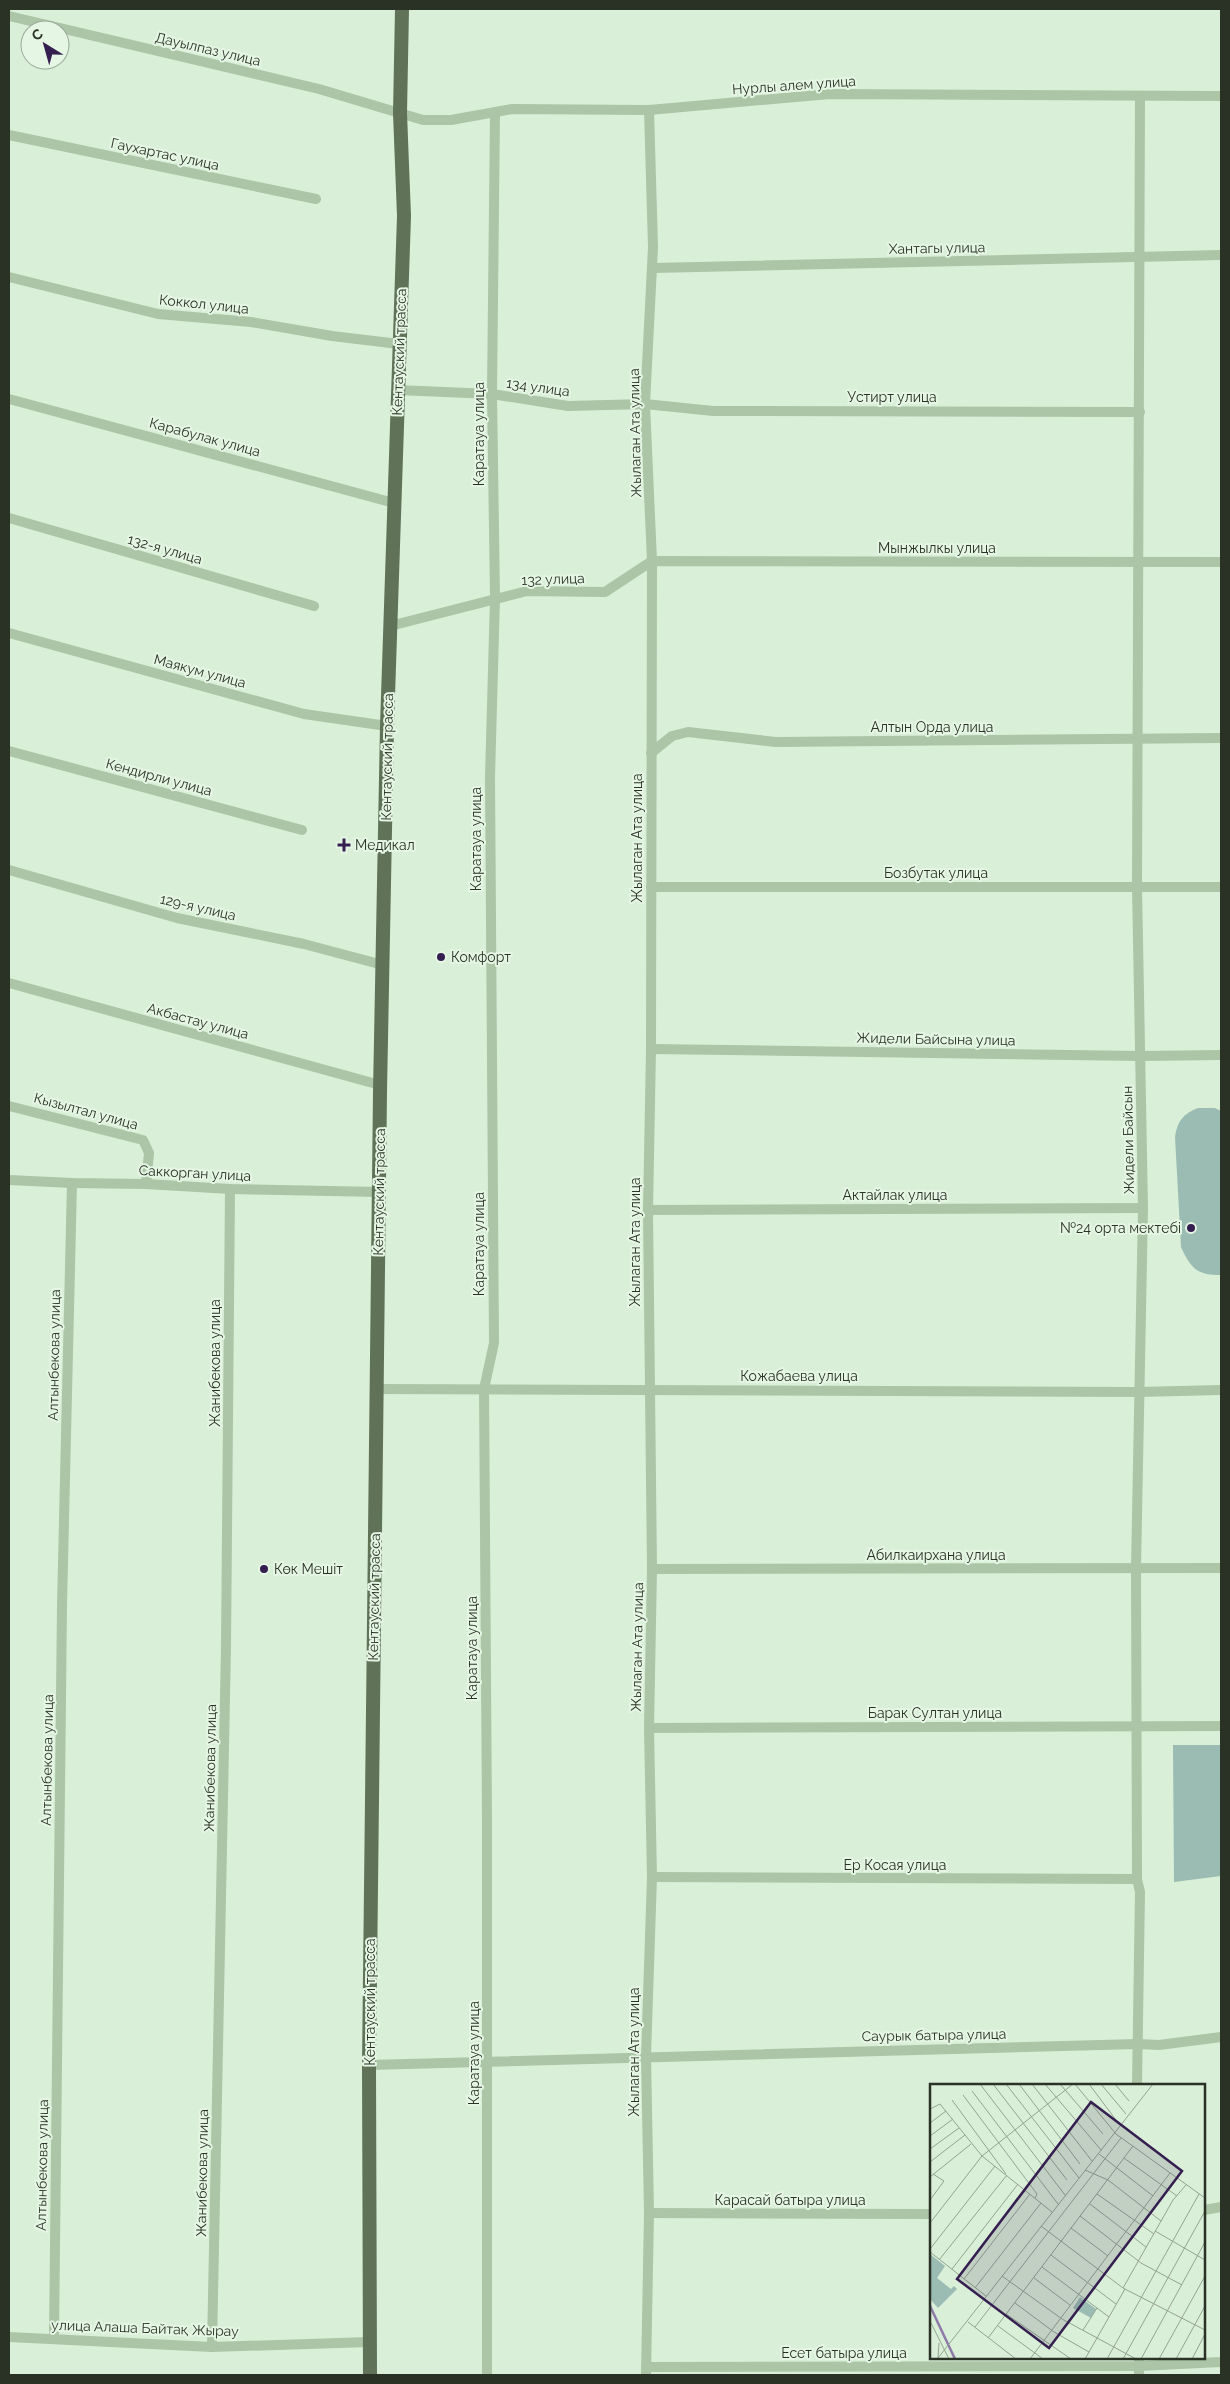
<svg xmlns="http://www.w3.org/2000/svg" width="1230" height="2384" font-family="Raleway,sans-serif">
<rect width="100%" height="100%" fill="#daefd8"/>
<g fill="#9abcb3">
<path d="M1198,1108H1215L1221,1111V1275C1197,1275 1191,1269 1181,1247L1175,1137C1177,1121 1184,1113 1198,1108Z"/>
<path d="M1173,1745H1221V1876L1174,1882Z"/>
</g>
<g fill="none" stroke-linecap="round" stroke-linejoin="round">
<g stroke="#abc5a6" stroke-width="10">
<path d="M9,16L319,89L423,120H451L512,109L649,110L830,94L1221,96"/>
<path d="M9,135L316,199"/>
<path d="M653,268L1221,255"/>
<path d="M9,277L158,314L251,322L332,336L399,344"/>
<path d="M397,390L492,394L568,406L645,404L713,411L1140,412"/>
<path d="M9,399L394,503"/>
<path d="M9,518L314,606"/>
<path d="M390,626L527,591L605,592L652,561L1221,562"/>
<path d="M9,633L304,714L387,726"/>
<path d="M9,751L302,830"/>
<path d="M651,753L672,736L688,732L776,742L1221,738"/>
<path d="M9,870L177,918L304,944L383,965"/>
<path d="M651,887H1221"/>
<path d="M9,983L380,1085"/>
<path d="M651,1049L1140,1056L1221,1055"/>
<path d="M9,1106L143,1140L149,1153L146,1184"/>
<path d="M9,1180L72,1183L146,1184L230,1189L379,1192"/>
<path d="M648,1210L1143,1208"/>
<path d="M376,1389L1138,1392L1221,1390"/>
<path d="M652,1569L1221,1568"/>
<path d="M649,1728L1221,1726"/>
<path d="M652,1877L1137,1879"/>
<path d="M369,2065L1138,2044L1159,2045L1221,2037"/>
<path d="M1137,2085L1140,1892L1137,1879L1136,1568L1143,1208L1137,887L1140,96"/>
<path d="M1204,2210L1221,2207"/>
<path d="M649,2213L931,2214"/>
<path d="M9,2337L212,2347L370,2342"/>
<path d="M54,2338L62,1605L72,1183"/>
<path d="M212,2347L226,1647L230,1189"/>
<path d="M1139,2358V2375"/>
<path d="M646,2367L1140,2366L1221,2362"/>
<path d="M487,2375V1820L484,1389L494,1343L490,777L495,598L492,394L495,112"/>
<path d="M646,2375L649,2213L646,2056L652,1877L649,1728L652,1569L648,1210L651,1049L652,561L645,404L653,247L649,110"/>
</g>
<path stroke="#607358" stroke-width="14" d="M370,2375L369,2065L380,1092L387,726L404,216L400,113L402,9"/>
</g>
<g fill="#351f50" stroke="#e5f7e4" stroke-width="2">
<path d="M341.5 837.5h5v5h5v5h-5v5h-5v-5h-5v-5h5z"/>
<circle cx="441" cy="957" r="5"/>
<circle cx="1191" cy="1228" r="5"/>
<circle cx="264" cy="1569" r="5"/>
</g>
<g text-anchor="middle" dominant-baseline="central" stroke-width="4" stroke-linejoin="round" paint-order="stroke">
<g font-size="14" fill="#2a3226" stroke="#e5f7e4">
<text transform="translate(208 49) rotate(13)">Дауылпаз улица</text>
<text transform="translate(794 85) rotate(-4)">Нурлы алем улица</text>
<text transform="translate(165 154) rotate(12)">Гаухартас улица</text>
<text transform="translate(937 248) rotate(-1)">Хантагы улица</text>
<text transform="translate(204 304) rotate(6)">Коккол улица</text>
<text transform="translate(399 352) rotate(-88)">Кентауский трасса</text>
<text transform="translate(538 387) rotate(8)">134 улица</text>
<text x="892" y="397">Устирт улица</text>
<text transform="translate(635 433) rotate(-91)">Жылаган Ата улица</text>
<text transform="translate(479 434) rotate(-90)">Каратауа улица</text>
<text transform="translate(205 437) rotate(15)">Карабулак улица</text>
<text x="937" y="548">Мынжылкы улица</text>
<text transform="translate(165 549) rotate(16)">132-я улица</text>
<text transform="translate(553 579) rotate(-2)">132 улица</text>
<text transform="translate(200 671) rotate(15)">Маякум улица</text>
<text x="932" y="727">Алтын Орда улица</text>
<text transform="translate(387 757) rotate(-89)">Кентауский трасса</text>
<text transform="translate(159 777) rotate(15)">Кендирли улица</text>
<text transform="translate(637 838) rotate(-90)">Жылаган Ата улица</text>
<text transform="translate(476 839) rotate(-90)">Каратауа улица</text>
<text x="936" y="873">Бозбутак улица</text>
<text transform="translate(198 907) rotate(13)">129-я улица</text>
<text transform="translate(198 1021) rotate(15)">Акбастау улица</text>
<text transform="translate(936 1039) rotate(1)">Жидели Байсына улица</text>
<text transform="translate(86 1111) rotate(15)">Кызылтал улица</text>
<text transform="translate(1128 1140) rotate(-91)">Жидели Байсын</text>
<text transform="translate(195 1173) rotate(3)">Саккорган улица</text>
<text transform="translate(379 1192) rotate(-89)">Кентауский трасса</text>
<text x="895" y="1195">Актайлак улица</text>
<text transform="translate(635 1242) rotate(-90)">Жылаган Ата улица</text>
<text transform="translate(479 1244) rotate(-90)">Каратауа улица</text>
<text transform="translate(54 1355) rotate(-89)">Алтынбекова улица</text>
<text transform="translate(215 1363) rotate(-90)">Жанибекова улица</text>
<text x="799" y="1376">Кожабаева улица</text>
<text x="936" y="1555">Абилкаирхана улица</text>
<text transform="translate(374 1597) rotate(-89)">Кентауский трасса</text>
<text transform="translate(637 1647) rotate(-89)">Жылаган Ата улица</text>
<text transform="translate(472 1648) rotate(-90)">Каратауа улица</text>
<text x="935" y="1713">Барак Султан улица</text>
<text transform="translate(47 1760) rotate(-89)">Алтынбекова улица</text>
<text transform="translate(210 1768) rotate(-89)">Жанибекова улица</text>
<text x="895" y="1865">Ер Косая улица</text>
<text transform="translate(370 2002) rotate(-90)">Кентауский трасса</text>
<text transform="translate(934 2035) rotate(-1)">Саурык батыра улица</text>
<text transform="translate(634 2052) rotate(-90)">Жылаган Ата улица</text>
<text transform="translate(474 2053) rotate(-90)">Каратауа улица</text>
<text transform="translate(42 2165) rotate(-89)">Алтынбекова улица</text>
<text transform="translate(202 2173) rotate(-89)">Жанибекова улица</text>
<text x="790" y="2200">Карасай батыра улица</text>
<text transform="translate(145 2328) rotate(2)">улица Алаша Байтақ Жырау</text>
<text x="844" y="2353">Есет батыра улица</text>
</g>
<g font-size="14" fill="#2a3226" stroke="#e5f7e4" text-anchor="start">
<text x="355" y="845">Медикал</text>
<text x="451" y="957">Комфорт</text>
<text x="1181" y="1228" text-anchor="end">№24 орта мектебі</text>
<text x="274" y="1569">Көк Мешіт</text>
</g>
</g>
<g transform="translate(930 2084)">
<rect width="275" height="275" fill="#daefd8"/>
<path d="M0,170L15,182L7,194L21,205L24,202L27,205L8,224L0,215ZM150,213L166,225L161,234L143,224Z" fill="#9abcb3"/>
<path fill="none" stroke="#8e7aa9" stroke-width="2.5" d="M0,222L25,275"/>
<path fill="none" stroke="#94a391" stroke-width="1" d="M50,0L135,111M63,0L137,96M76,0L149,94M89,0L150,80M102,0L162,77M115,0L171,66M130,0L173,50M145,0L186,50L275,114M159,0L186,36M171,0L196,30M185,0L199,17M42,7L128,120M33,11L107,110L105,114M22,16L76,90M0,25L10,20L52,72L122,128M0,39L16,27M0,52L23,35M0,65L29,44M169,70L223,112M194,74L247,112M0,78L35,51M155,86L178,96L231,137M0,93L41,60M167,110L224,150M0,116L14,97L3,90M160,120L216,163M150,132L211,179L252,201M0,139L52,72L143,0M111,142L193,204L275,246M141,144L178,172M225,147L275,176M0,165L65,82M0,168L56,212M121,171L186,220M9,176L77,91M112,183L179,233M22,185L88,100M72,192L132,235L206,275M104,194L140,221M34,195L100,110M45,204L111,119M193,204L243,116L256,101M85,219L124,248L159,268M76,230L141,275M0,237L19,275M38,238L86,275M68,242L113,275M45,243L191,54M153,246L167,224M58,254L203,62M8,274L223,0M8,274L9,259M100,275L240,89M155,275L195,205M177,275L269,110M193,275L275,127M211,275L275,158M229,275L275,192M246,275L275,222M262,275L275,250"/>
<path fill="#351f50" fill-opacity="0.15" stroke="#351f50" stroke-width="2.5" d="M161,18L252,87L119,264L27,195Z"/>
<rect width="275" height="275" fill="none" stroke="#2a3226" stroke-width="2.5"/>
</g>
<rect width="1230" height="2384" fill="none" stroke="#2a3226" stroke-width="20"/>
<g transform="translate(45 45) rotate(323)"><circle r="24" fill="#e5f7e4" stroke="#9aa898"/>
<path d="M0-4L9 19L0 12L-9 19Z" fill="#351f50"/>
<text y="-8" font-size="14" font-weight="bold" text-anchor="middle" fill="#2a3226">С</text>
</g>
</svg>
